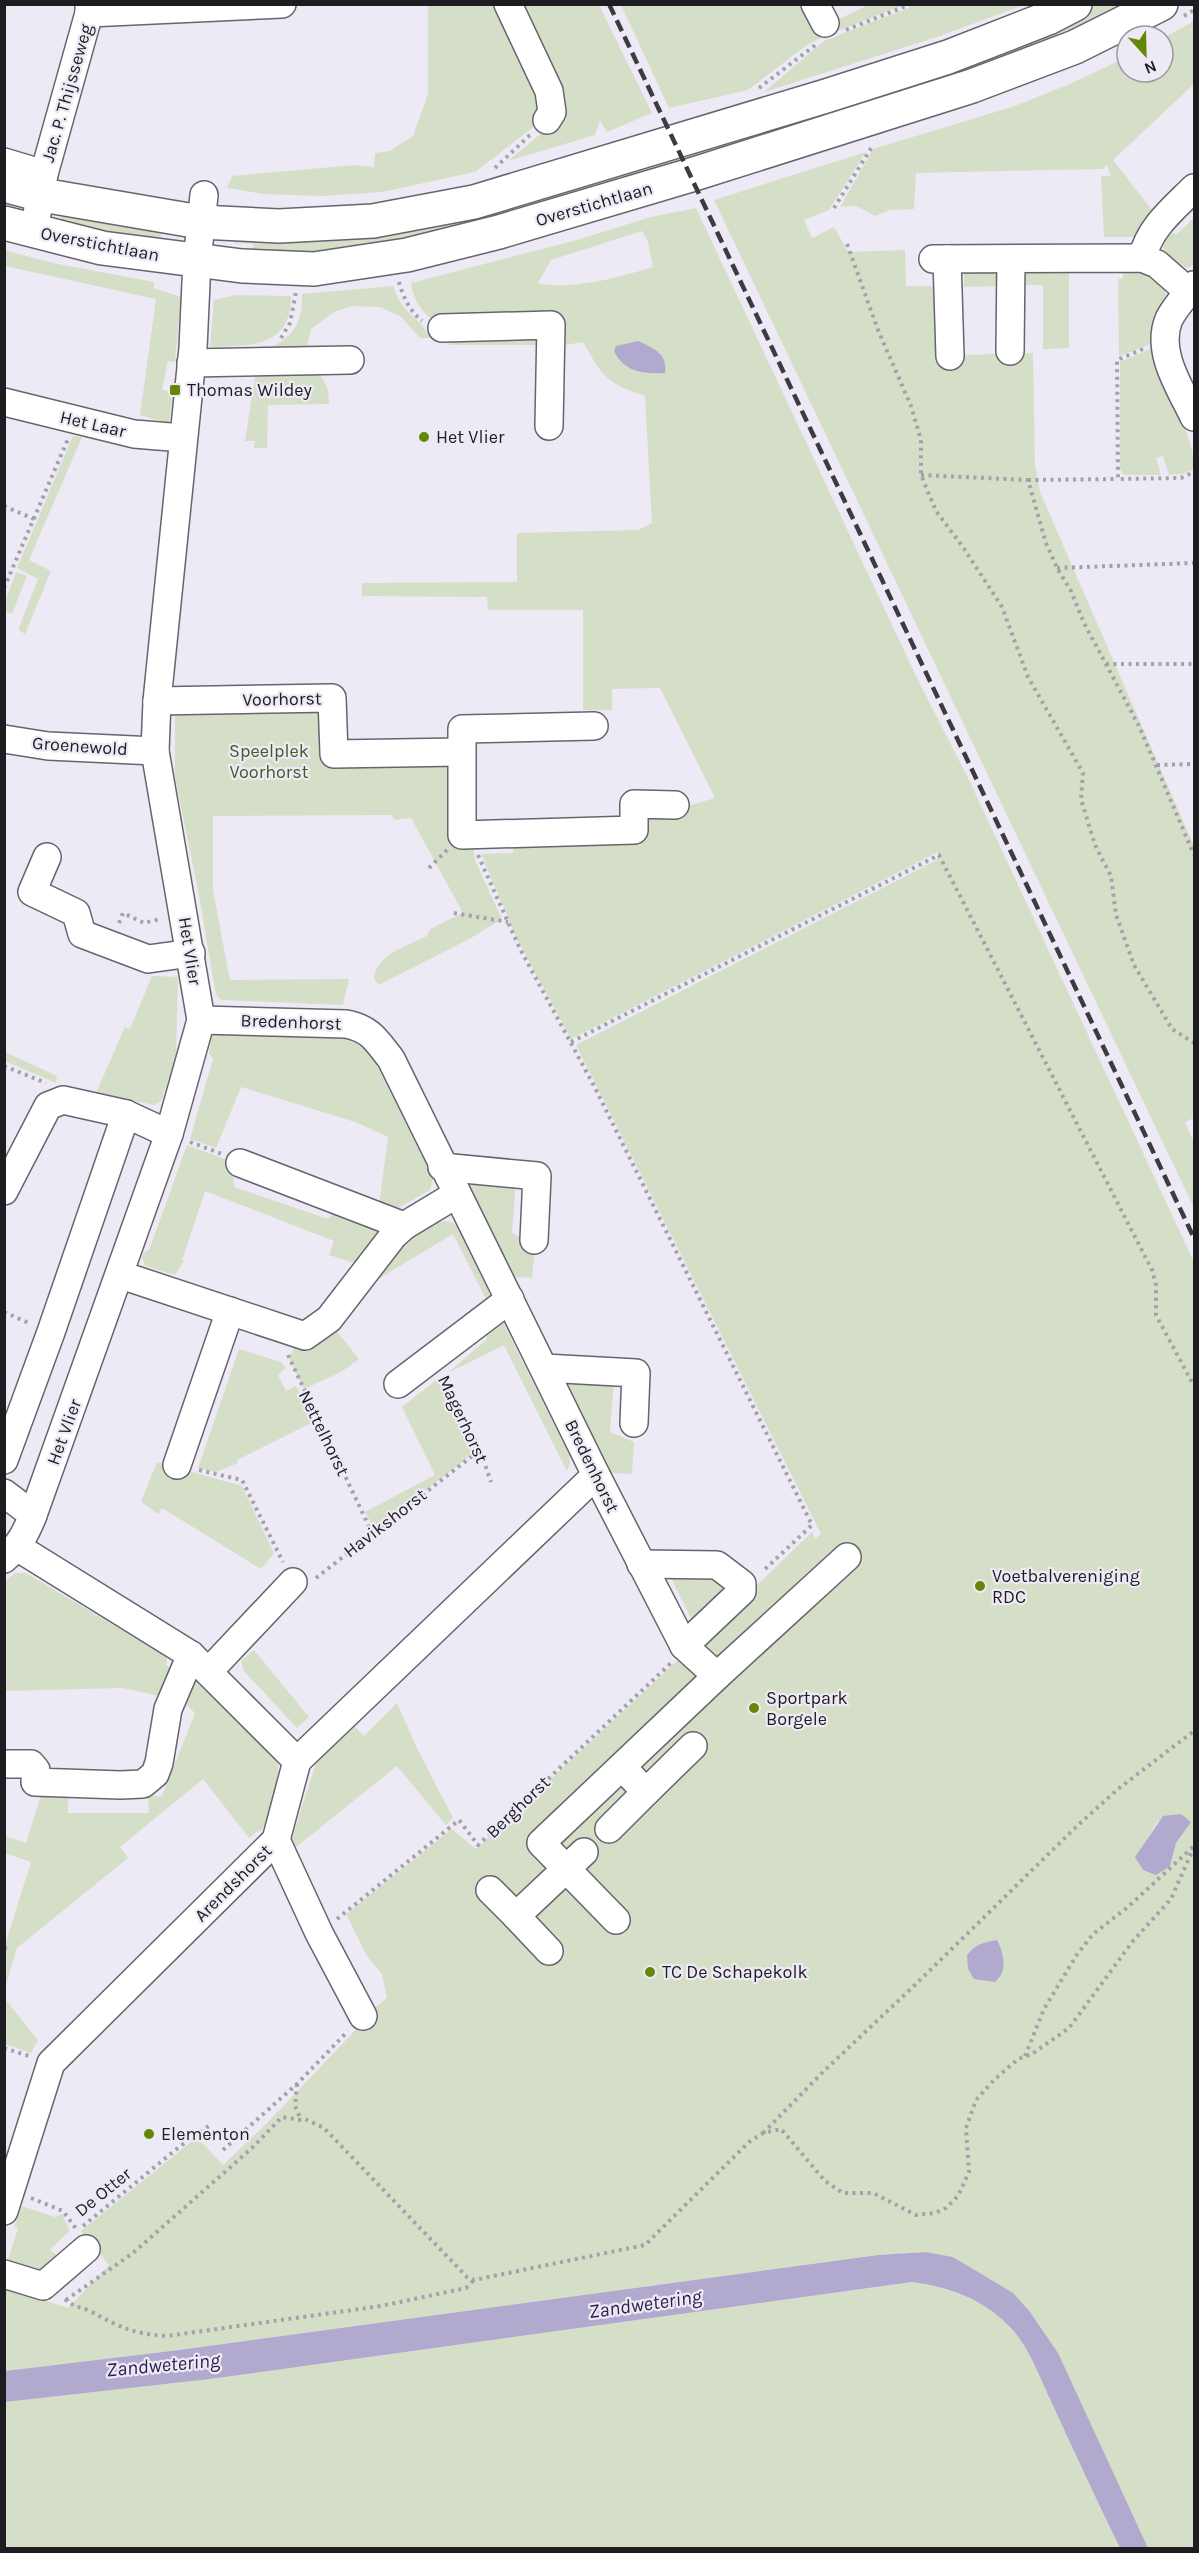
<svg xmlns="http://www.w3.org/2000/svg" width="1199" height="2553" font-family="Karla,sans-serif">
<rect width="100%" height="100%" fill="#edeaf6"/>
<g fill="#d5dfc7" fill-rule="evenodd">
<path d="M428,5H496C512,34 553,93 535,126L475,172L382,192L322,196L264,194L227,188L232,176L355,165L374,167L375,153L390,151L413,136L428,94Z"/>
<path d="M512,5H599L652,113L607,132L600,120L595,135L508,161L555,122Z"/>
<path d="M621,5H803L814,31L829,34L807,45L748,90L669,108Z"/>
<path d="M868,5H904L835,32L831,23Z"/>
<path d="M916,5H1024L940,36L764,92L824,41Z"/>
<path d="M1092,5H1149L1056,50L488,229L251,262L253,244L234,243L235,232L343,227L1075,14Z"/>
<path d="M1194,21V84L1113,160L1155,214L1139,237H1104L1101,176H1111L1107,165L1103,169L916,173L914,209L890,210L875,216L856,206L840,207L873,149L1015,106L1070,84L1127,57V72H1163V38Z"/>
<path d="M866,152L829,210L804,220L812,238L834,227L848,252L905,250L906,286H938L939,362H963L961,355L1033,353L1035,464L1040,492L1194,846V1118L1185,1122L1194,1142V1208L714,200Z"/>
<path d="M63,207L162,224L159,250L59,231Z"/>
<path d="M696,208L917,678L970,782L1194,1262V2548H1148L1127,2503L976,2271L953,2257L926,2252L878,2255L179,2350L5,2371V2287L68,2308L109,2265L81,2231L197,2137L223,2165L268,2122L364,2021L369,2012L387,1998L382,1974L367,1956L346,1914L452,1829L476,1849L679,1659L685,1666L698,1642L812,1532L815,1539L821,1534L576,1045L937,860L938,852L571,1039L517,939L481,854L513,853V841L601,840L643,811L674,810L715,798L660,688L612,689V710H583V610H488L487,597L362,596V583L517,582V533L638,530L652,523L645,396C607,384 602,376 583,342L559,346L557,321L435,323C423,312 413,301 411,283L573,241L651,217ZM642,231L648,242L653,267C619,277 571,291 538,283L551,260ZM1158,1821L1190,1822L1176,1843L1170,1866L1136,1857ZM997,1940L1004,1956L968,1962L967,1955C976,1944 983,1942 997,1940Z"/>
<path d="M1194,218V263L1189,268L1176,264L1158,242L1168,232L1177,234Z"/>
<path d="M4,250L53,263L154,282V288L181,297L175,362L168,361L162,390L173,392L169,424L140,415L156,299L5,266Z"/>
<path d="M1017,271H1069V348L1043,349V285H1017Z"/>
<path d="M1134,271L1153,278L1165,290L1166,295L1155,316L1151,344L1119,356L1118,279L1123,278V272Z"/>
<path d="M1005,272L1004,286L964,287V273Z"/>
<path d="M393,286C403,316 418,315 431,338H420L400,316L380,307L352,306L334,312L311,329L305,357H251C284,342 303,334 302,294Z"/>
<path d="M235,295L291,296C291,349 250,345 210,347L214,300Z"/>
<path d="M538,330L540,345H449L448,333Z"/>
<path d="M1152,348C1159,390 1195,430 1194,469L1183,474L1169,475L1163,456L1156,458L1161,475H1124L1120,469V362Z"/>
<path d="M298,368L322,377L328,390L329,404L268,405L267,448H254L255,441H245L256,370Z"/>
<path d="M73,436L82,437L29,560L51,571L25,634L18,630L38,579L17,568Z"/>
<path d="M16,572L27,576L12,614L5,611V602Z"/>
<path d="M321,705L325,760L450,759L473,842L475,860L502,919L471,938L379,985L374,979C376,954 407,946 427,936L430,929L463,913L411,818L395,820L391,815L213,816V890L230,980L349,979L343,1005L221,1000L216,995L198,890L175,777V707Z"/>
<path d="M152,976L178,977L176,1057L161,1101L154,1105L96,1093L125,1027L130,1029Z"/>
<path d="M219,1031L333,1036C349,1039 359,1044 371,1054L433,1178L430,1190L395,1210L379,1205L388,1137L355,1122L241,1087L216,1148L190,1139L213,1059L209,1053L211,1037Z"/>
<path d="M5,1052L57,1076L56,1083L5,1061Z"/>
<path d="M187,1145L233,1162L234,1187L328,1219L338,1208L383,1224L354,1263L329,1255L334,1241L205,1191L182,1260L184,1261L175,1275L145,1266L142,1258L143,1253L149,1250Z"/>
<path d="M466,1178L516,1181L512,1233L535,1246L532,1278L514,1277Z"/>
<path d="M435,1216L438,1222L447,1221L456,1224L491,1297L487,1301L453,1234L367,1286L382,1262Z"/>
<path d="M498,1312L569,1455L570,1463L567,1471L504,1345L448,1373L487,1339L483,1324Z"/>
<path d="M335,1329L359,1359L341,1372L304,1389L289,1359L295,1345Z"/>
<path d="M239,1349L281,1362L286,1368L278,1375L286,1391L296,1386L313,1422L237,1460L238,1463L216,1472L198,1468Z"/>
<path d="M564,1376L614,1379L610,1432L634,1442L632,1474L612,1473Z"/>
<path d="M439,1378L475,1449L465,1460L374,1529L365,1512L435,1475L402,1407Z"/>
<path d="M157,1462L242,1486L274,1553L261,1569L162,1508L158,1514L141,1502Z"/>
<path d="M667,1570L718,1574L723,1587V1597L694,1624Z"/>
<path d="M15,1573H26L167,1657L166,1665L177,1674L168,1698L123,1688L5,1691L4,1582Z"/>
<path d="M254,1650L309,1717L297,1728L244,1671L241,1661Z"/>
<path d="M195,1677L277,1760C282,1781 272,1813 261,1831L256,1832L249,1838L203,1779L120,1847L128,1858L17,1948L5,1988V1945L31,1862L5,1853V1836L26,1843L41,1795L53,1798L68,1797V1813H149L148,1796H162L195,1713L184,1702Z"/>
<path d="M397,1703L417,1748L453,1818L446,1825L397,1766L296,1847H289L318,1757L352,1724L364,1736Z"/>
<path d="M4,1998L38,2040L31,2053L5,2044Z"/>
<path d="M22,2206L55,2217L62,2214L70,2231L50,2249L60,2259L39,2276L6,2266L18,2228L14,2227Z"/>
<path d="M912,2282C950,2287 983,2299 1010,2327C1028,2344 1041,2380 1052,2403C1074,2452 1097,2500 1120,2548H5L4,2402L210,2379Z"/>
</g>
<g fill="#b2a9ce">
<path d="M638,341C653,348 668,353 665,373C643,374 624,372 614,351L616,346Z"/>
<path d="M1181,1814L1191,1822L1176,1843L1170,1866L1156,1875L1143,1870L1135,1857L1163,1816Z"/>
<path d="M997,1940C1004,1953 1008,1971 995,1982L974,1979L968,1969L967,1955C976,1944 983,1942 997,1940Z"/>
<path d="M926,2252L953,2257L1013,2293L1030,2312L1058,2353L1148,2548H1120C1096,2499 1073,2449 1050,2399C1039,2376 1028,2345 1010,2327C983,2299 950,2287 912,2282L210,2379L5,2402V2371L179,2350L878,2255Z"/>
</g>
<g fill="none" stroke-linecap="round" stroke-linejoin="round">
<g stroke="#66646e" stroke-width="30">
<g id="minor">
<path d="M508,4L549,91L552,112L547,120"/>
<path d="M815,4L825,23"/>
<path d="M89,13L282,4"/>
<path d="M4,162L44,174"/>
<path d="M34,231L44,174L89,13V4"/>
<path d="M1142,258C1150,227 1172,210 1194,188"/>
<path d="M933,259L1142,258L1157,264L1189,292"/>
<path d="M947,259L950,356"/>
<path d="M1194,285C1186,295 1175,307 1169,319C1155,352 1181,389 1194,417"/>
<path d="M442,328L551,325L549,426"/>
<path d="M1010,351L1011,259"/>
<path d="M191,363L350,360"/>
<path d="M4,402L134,434L183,438"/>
<path d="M157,701L332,698L334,754L460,752"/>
<path d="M594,726L462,729V835L634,830V804L675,805"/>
<path d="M4,739L48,746L155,751"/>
<path d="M47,857L32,892L76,913L82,934L148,959L191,953"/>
<path d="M201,1020L346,1024C371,1029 376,1040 391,1059L596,1475L684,1646L717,1676"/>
<path d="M240,1163L404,1226"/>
<path d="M442,1167L537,1176L534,1240"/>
<path d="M4,1191L48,1106L63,1100L126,1114L169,1134"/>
<path d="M121,1275L305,1336L329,1319L393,1236L404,1226L457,1194"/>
<path d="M544,1368L636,1373L634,1423"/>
<path d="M398,1384L510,1299"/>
<path d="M4,1460L51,1332L126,1114"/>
<path d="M177,1465L230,1311"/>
<path d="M4,1493L33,1515"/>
<path d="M17,1547L191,1655L297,1761"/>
<path d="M4,1559C19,1546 26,1533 33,1515L169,1134L201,1020L155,751L157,701L193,348L197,261L204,195"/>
<path d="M641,1564L717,1565L742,1584V1591L684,1646"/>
<path d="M209,1671L293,1582"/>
<path d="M4,1764H31L36,1770L35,1782L120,1785L143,1784L155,1774L159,1763L168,1709L191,1655"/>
<path d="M622,1767L646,1792L693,1746"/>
<path d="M609,1829L646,1792"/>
<path d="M276,1840L319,1933L363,2016"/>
<path d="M490,1890L516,1916"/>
<path d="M616,1920L541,1843L717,1676L847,1557"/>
<path d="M549,1951L516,1916L584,1852"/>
<path d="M4,2211L51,2063L276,1840L297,1761L596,1475"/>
<path d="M4,2274L43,2286L86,2249"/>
</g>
</g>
<g stroke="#66646e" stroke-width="36">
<g id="major">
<path d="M4,185L42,195L200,222L279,226L373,221L474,202L826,96L948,57L1048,18L1075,4"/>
<path d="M4,223L102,248L242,266L314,269L407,255L499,232L691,175L972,86L1075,47L1161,4"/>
</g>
</g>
<g stroke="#a3a1aa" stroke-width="4" stroke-dasharray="3 4.5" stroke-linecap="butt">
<path d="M1184,16L1194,10"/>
<path d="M846,30L911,4"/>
<path d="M759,88L818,43"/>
<path d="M495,168L531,134"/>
<path d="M834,208L873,145"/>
<path d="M847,244L878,330L911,406L921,440V475L936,511L963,547L1002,607L1028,677L1083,773L1081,799L1095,845L1111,876L1116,915L1134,965L1172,1029L1194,1043"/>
<path d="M399,282C403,297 410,311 422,321"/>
<path d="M281,338L290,323L296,292"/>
<path d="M1143,349L1117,360L1118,479L1181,478L1194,472"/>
<path d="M921,475L1028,480L1046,543L1057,568L1071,591L1084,623L1139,726L1194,855"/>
<path d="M1028,480L1118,479"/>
<path d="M4,506L34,519"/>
<path d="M1057,568L1194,563"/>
<path d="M4,588L68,439"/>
<path d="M1106,664H1194"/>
<path d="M1157,765L1194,764"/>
<path d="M478,855L520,949L593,1084L812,1525L762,1572"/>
<path d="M429,868L448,849"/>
<path d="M454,913L508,922"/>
<path d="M119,923L123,913L144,923L160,919"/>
<path d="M571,1042L939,855L1152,1270L1156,1285V1315L1194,1386"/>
<path d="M4,1066L46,1083"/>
<path d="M190,1142L222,1154"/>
<path d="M4,1312L31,1324"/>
<path d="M288,1355L372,1533"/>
<path d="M444,1378L480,1450L491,1482"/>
<path d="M199,1470L242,1480L283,1562"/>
<path d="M316,1578L480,1450"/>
<path d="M337,1919L459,1820L478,1845L671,1663"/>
<path d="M4,1948L8,1949"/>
<path d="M4,2048L29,2056"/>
<path d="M1025,2056L1044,2009L1076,1956L1093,1934L1128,1907L1194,1846"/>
<path d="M297,2084L295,2106L301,2120"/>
<path d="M763,2133L825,2070L916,1984L1078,1825L1118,1789L1194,1731"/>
<path d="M223,2150L297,2084L348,2031"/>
<path d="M31,2198L63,2211L77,2230"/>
<path d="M83,2226L179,2147L209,2126"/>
<path d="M65,2299C73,2307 81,2307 90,2311C120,2327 132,2334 167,2336L381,2306L466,2288L474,2280"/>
<path d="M66,2300L133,2253L252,2148L282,2117L301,2120L305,2119L324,2128L467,2277L474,2280L645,2245L749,2142L763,2133L781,2129L825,2181L843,2193H873L916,2215L935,2213L946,2208L958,2196L969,2172L966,2128L976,2100L994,2080L1018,2059L1032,2054L1069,2028L1133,1941L1171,1899L1194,1847"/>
</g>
<use href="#minor" stroke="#fff" stroke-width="27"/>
<use href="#major" stroke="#fff" stroke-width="33"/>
<path stroke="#3d3b41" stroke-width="4.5" stroke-dasharray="12 6" stroke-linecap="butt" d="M609,4L1194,1238"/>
</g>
<g fill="#658706" stroke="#edeaf6" stroke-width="2">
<rect x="169" y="384" width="12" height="12" rx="3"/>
<circle cx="424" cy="437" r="6"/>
<circle cx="980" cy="1586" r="6"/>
<circle cx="754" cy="1708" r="6"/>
<circle cx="650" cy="1972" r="6"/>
<circle cx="149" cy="2134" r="6"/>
</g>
<g text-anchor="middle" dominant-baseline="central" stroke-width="4.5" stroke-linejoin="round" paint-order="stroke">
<g font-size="18" fill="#1d1c20" stroke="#edeaf6">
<text transform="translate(67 93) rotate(-74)">Jac. P. Thijsseweg</text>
<text transform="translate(594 204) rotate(-16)">Overstichtlaan</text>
<text transform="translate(100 244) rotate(11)">Overstichtlaan</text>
<text transform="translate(93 424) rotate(13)">Het Laar</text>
<text transform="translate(282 699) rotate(-1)">Voorhorst</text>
<text transform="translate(80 746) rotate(4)">Groenewold</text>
<text transform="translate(190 951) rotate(81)">Het Vlier</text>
<text transform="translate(291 1022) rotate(2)">Bredenhorst</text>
<text transform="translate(463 1419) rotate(65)">Magerhorst</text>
<text transform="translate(64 1432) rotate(-70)">Het Vlier</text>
<text transform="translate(324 1433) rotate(64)">Nettelhorst</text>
<text transform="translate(592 1466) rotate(64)">Bredenhorst</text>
<text transform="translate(385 1523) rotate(-38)">Havikshorst</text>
<text transform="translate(518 1807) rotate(-44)">Berghorst</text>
<text transform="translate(233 1883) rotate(-45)">Arendshorst</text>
<text transform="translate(103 2192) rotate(-39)">De Otter</text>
</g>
<g font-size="18" fill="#1d1c20" stroke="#edeaf6" text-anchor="start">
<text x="187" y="390">Thomas Wildey</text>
<text x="436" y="437">Het Vlier</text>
<text x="992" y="1576">Voetbalvereniging<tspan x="992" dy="21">RDC</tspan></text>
<text x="766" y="1698">Sportpark<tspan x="766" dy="21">Borgele</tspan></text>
<text x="662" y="1972">TC De Schapekolk</text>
<text x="161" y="2134">Elementon</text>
</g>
<g font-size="18" fill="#465922" stroke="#edeaf6">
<text x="269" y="751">Speelplek<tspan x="269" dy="21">Voorhorst</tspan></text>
</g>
<g font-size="20" font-style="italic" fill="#2f204f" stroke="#edeaf6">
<text transform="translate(645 2304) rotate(-8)">Zandwetering</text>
<text transform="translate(163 2365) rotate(-5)">Zandwetering</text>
</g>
</g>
<rect width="1199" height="2553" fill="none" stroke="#1d1c20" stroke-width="12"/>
<g transform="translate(1145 54) rotate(158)"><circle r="28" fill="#edeaf6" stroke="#9a98a0" stroke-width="1.5"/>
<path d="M0-4.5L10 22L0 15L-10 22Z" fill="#658706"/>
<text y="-9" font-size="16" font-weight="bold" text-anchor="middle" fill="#1d1c20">N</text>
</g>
</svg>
